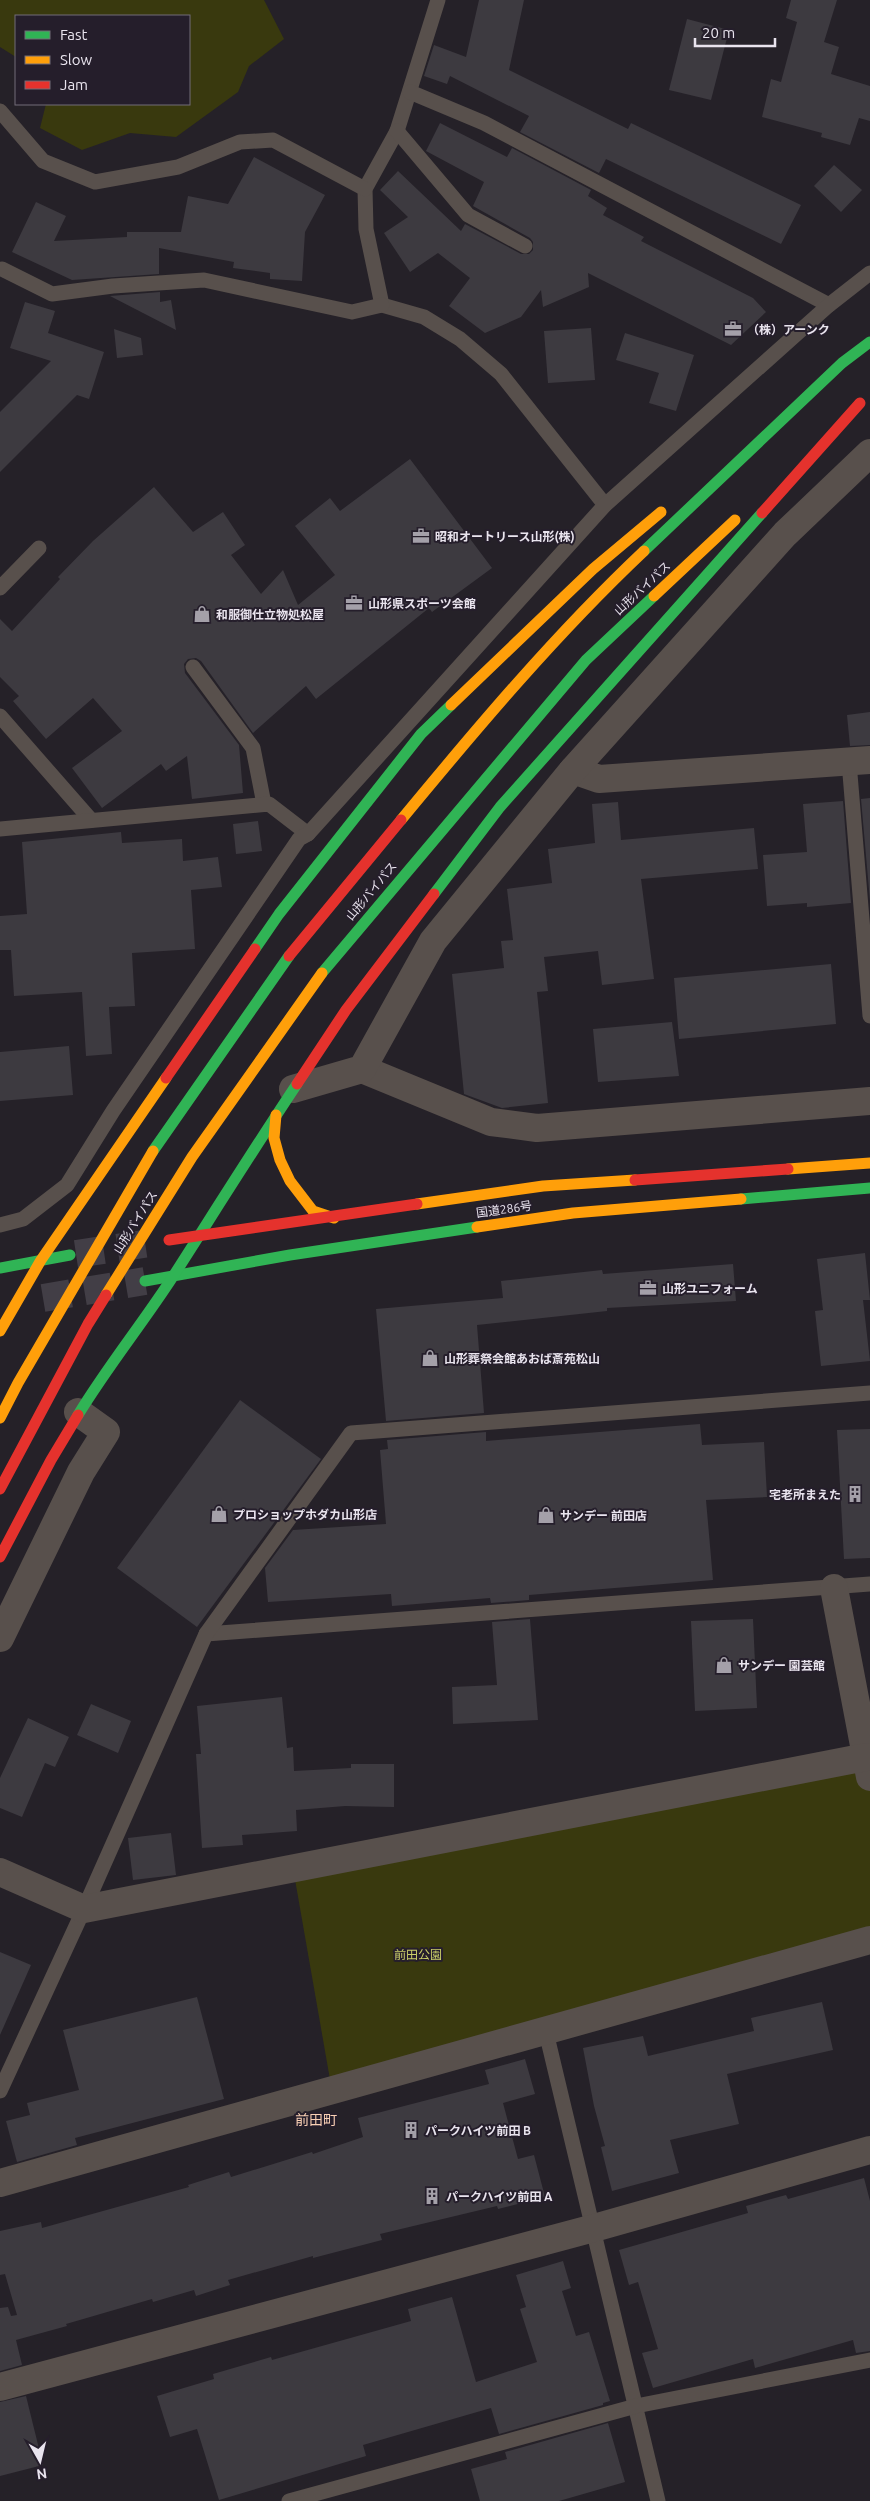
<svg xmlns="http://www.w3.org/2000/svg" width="870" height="2501" viewBox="0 0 870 2501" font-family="Ubuntu,'Noto Sans JP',sans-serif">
  <rect width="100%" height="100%" fill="#252128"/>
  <!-- green -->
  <g fill="#39390e">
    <polygon points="0,0 264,0 284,39 249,66 238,92 176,137 130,133 82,150 40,128 46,104 189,104 189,16 16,16 16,57 0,47"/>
    <polygon points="866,1757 870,1777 870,1940 332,2091 293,1868"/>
  </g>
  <!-- building -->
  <g fill="#3d3a40">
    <polygon points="479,0 524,0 509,70 628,129 631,123 801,205 781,244 606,159 599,173 520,132 529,116 450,76 447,84 424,76 434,45 466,57"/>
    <polygon points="791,0 837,0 824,42 839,47 831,74 870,86 870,121 859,118 850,145 821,137 822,133 762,117 771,79 781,82 797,22 786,18"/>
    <polygon points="687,19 729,30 711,100 669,90"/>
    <polygon points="440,123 507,157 512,148 591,190 588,196 607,208 603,215 644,237 641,241 753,298 766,312 731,345 588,273 589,287 543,307 541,290 521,317 485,333 449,306 470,278 438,253 410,272 384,233 408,217 380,190 398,171 461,231 465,224 521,254 529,254 533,250 533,242 530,238 473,206 484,182 426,151"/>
    <polygon points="254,157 325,195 305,232 302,281 270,279 270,273 233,268 234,262 159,248 159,274 72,280 12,252 36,202 66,216 54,241 127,237 127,232 181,232 188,196 228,204"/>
    <polygon points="834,165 862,190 841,212 814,186"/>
    <polygon points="160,292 160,302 171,300 176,330 110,296"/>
    <polygon points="25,302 55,311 48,333 104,352 89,399 77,395 0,472 0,412 51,361 10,348"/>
    <polygon points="591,328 595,380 548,383 544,331"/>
    <polygon points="114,329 141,338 143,355 117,358"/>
    <polygon points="625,333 694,355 676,411 649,403 659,373 616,360"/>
    <polygon points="410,459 492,568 432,612 429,608 316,699 306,686 253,733 201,661 196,658 188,659 184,664 185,673 239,745 243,793 192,799 187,756 166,771 161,764 102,808 72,768 122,731 93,698 46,739 13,701 19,696 0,677 0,619 12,631 60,579 58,577 93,541 154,487 193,532 223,512 245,545 231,555 261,594 283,570 298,605 335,575 295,526 330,498 340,511"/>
    <polygon points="870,712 870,745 850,746 847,715"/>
    <polygon points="870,798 870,901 861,799"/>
    <polygon points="843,801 851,903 807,907 807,903 767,906 763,855 807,852 803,804"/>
    <polygon points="618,802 621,840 754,828 758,869 641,879 654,979 602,985 598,951 544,957 548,991 537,992 548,1103 502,1108 464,1094 452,974 504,968 501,941 513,940 507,889 552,883 548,849 595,843 592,804"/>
    <polygon points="258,821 262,851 236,854 233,824"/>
    <polygon points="121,832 122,843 182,839 183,861 218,857 222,887 191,890 195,949 132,953 135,1006 109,1007 112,1054 86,1056 82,992 14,996 11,950 0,950 0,916 27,914 22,842"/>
    <polygon points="831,964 836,1024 679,1039 674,978"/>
    <polygon points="672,1022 679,1076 598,1082 593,1029"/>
    <polygon points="69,1046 73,1095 0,1101 0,1052"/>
    <polygon points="865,1253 870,1300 863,1300 870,1361 821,1366 815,1311 823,1310 817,1259"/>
    <polygon points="733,1264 736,1301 607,1308 607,1311 477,1325 484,1413 386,1421 376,1309 503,1298 501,1281 602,1270 603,1274"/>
    <polygon points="240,1400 321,1459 197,1627 117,1568"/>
    <polygon points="700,1424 702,1445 764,1442 767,1497 706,1500 713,1580 529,1595 529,1600 491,1603 490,1598 392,1606 391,1594 268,1602 265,1568 293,1530 386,1524 380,1450 388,1449 387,1440 486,1432 486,1441"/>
    <polygon points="870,1429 870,1558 844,1559 837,1430"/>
    <polygon points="530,1619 538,1720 453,1724 452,1687 497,1685 492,1622"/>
    <polygon points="753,1619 757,1708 695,1711 691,1621"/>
    <polygon points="282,1697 287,1748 293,1747 294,1771 351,1768 351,1764 394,1764 394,1807 345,1806 296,1810 297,1831 242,1835 243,1845 202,1848 196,1754 201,1754 197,1706"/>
    <polygon points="91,1704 131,1721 118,1753 77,1735"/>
    <polygon points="28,1718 69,1737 55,1767 45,1763 22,1817 0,1808 0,1778"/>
    <polygon points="171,1833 176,1875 133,1880 128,1838"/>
    <polygon points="0,1952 31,1965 0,2035"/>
    <polygon points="197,1997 224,2099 75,2138 77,2145 17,2162 6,2121 30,2115 27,2103 79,2090 63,2030"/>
    <polygon points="822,2002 833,2050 727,2074 739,2124 670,2140 679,2173 612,2191 601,2147 605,2146 594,2106 583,2048 643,2036 648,2056 754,2031 751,2018"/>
    <polygon points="525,2059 535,2094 503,2103 518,2159 534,2155 545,2197 498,2209 497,2206 380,2234 382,2240 313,2258 313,2256 228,2280 230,2285 196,2296 194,2290 153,2302 152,2299 66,2324 67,2326 16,2340 22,2365 0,2371 0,2308 8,2307 11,2316 17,2315 5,2274 0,2275 0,2231 41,2222 42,2228 189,2187 188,2185 229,2172 231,2177 312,2152 313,2154 363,2137 358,2118 489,2084 485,2070"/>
    <polygon points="864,2178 870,2201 870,2351 856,2353 853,2340 755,2368 753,2359 653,2388 642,2353 658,2349 638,2282 629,2285 619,2250 748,2213 746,2206 786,2195 788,2199"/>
    <polygon points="563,2261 571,2288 562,2291 576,2336 589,2332 610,2401 603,2403 603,2405 499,2434 491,2408 363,2445 366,2456 219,2500 197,2429 170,2437 157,2396 214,2379 213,2374 271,2357 272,2360 411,2321 408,2309 452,2297 476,2382 537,2362 520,2309 526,2307 516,2275"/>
    <polygon points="26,2396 43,2465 0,2476 0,2402"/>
    <polygon points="608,2423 625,2482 559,2501 480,2501 471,2469 507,2459 505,2452"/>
  </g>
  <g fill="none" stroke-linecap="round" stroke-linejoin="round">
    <!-- highway-tunnel -->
    <g stroke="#423e46" stroke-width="28" stroke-dasharray="28 14" stroke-linecap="butt">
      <polyline points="76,1254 157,1242"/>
      <polyline points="43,1298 145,1281"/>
    </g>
    <!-- lane -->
    <g stroke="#58504c" stroke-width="15">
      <polyline points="438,0 397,131 365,189 366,229 382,305 424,317 460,339 501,374 605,505"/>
      <polyline points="410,92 484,123 829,305"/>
      <polyline points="0,111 43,161 95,182 178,167 240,142 273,140 365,189"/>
      <polyline points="397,131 468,215 525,246"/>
      <polyline points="2,269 52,294 113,286 204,280 352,312 382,305"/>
      <polyline points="0,588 39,548"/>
      <polyline points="193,667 253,748 264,804"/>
      <polyline points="0,716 91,820"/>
      <polyline points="849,762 870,1016"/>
      <polyline points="0,829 269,804 308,834"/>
      <polyline points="0,1225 23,1219 67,1185 113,1111 299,839 308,834 605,505 829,305 870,273"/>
      <polyline points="206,1634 870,1584"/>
      <polyline points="546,2032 658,2501"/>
      <polyline points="0,2091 84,1909 206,1634 351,1433 870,1393"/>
      <polyline points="289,2501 636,2406 870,2360"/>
    </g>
    <!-- street -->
    <g stroke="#58504c" stroke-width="28">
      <polyline points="573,770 599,779 870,760"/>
      <polyline points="362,1069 491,1122 537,1128 870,1101"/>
      <polyline points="293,1089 362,1069 433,941 573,770 785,534 870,453"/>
      <polyline points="834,1588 870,1777"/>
      <polyline points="0,1638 81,1472 106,1432 78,1412"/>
      <polyline points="0,1872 84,1909 866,1757"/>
      <polyline points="0,2183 870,1940"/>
      <polyline points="0,2387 594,2228 870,2150"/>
    </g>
    <!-- fast -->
    <g stroke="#30b455" stroke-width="11">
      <polyline points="644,551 842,363 870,342"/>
      <polyline points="434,894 500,807 762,513"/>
      <polyline points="255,949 279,914 421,734 451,705"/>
      <polyline points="322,973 586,660 654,596"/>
      <polyline points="153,1151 289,956"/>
      <polyline points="741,1199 870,1188"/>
      <polyline points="0,1268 70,1255"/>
      <polyline points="145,1281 290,1255 477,1227"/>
      <path d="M78,1415C107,1367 143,1323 174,1275C215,1211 255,1147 297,1084"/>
    </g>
    <!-- slow -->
    <g stroke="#ff9f0a" stroke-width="11">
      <polyline points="654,596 735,520"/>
      <polyline points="451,705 593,569 661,512"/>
      <path d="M401,820C477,728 556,634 644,551"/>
      <polyline points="276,1115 274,1138 280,1160 290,1181 313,1211 334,1218"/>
      <polyline points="788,1169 870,1163"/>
      <polyline points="417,1204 543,1186 635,1180"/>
      <polyline points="477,1227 573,1213 741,1199"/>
      <polyline points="106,1295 192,1157 322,973"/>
      <polyline points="0,1331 41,1260 166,1078"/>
      <polyline points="0,1418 18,1383 153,1151"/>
    </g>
    <!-- jam -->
    <g stroke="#e5322d" stroke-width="11">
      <polyline points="762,513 860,403"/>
      <polyline points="289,956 401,820"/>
      <polyline points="166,1078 255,949"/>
      <polyline points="297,1084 346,1010 434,894"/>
      <polyline points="635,1180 788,1169"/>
      <polyline points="169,1240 417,1204"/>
      <polyline points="0,1489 88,1324 106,1295"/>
      <polyline points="0,1557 51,1460 78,1415"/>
    </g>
  </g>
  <!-- icons -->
  <defs>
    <g id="office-bare" transform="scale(1.35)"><path d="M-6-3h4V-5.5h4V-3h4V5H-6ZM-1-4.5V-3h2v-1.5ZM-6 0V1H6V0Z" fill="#a4a0a9" stroke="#251e2b" stroke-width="2.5" paint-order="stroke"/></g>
    <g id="shop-bare" transform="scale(1.35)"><path d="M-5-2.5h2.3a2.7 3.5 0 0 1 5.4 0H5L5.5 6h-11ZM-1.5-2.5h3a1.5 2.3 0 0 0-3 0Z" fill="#a4a0a9" stroke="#251e2b" stroke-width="2.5" paint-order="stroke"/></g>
    <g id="building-bare" transform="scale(1.35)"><path d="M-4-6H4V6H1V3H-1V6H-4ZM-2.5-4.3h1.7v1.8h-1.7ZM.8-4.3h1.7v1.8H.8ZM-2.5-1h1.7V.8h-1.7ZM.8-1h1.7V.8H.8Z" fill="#a4a0a9" stroke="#251e2b" stroke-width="2.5" paint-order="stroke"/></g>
  </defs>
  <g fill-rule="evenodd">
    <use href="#office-bare" x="733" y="329"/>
    <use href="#office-bare" x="421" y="536"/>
    <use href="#office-bare" x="354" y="603"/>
    <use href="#shop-bare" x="202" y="614"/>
    <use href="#office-bare" x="648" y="1288"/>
    <use href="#shop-bare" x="430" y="1358"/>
    <use href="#building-bare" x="855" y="1494"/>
    <use href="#shop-bare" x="219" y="1514"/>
    <use href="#shop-bare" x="546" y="1515"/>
    <use href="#shop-bare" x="724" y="1665"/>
    <use href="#building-bare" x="411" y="2130"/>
    <use href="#building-bare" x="432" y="2196"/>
  </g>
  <g text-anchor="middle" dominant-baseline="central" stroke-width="4" stroke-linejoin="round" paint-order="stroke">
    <!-- poi labels -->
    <g font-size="12" font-weight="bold" fill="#e9e4ee" stroke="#251e2b" text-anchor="start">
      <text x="747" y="329">（株）アーンク</text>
      <text x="435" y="536">昭和オートリース山形(株)</text>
      <text x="368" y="603">山形県スポーツ会館</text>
      <text x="216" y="614">和服御仕立物処松屋</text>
      <text x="662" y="1288">山形ユニフォーム</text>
      <text x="444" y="1358">山形葬祭会館あおば斎苑松山</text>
      <text x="841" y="1494" text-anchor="end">宅老所まえた</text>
      <text x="233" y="1514">プロショップホダカ山形店</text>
      <text x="560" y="1515">サンデー 前田店</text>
      <text x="738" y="1665">サンデー 園芸館</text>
      <text x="425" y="2130">パークハイツ前田 B</text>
      <text x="446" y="2196">パークハイツ前田 A</text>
    </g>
    <!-- street labels -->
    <g font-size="12" fill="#e9e4ee" stroke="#251e2b">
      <text transform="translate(642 588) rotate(-43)">山形バイパス</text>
      <text transform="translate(371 891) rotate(-50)">山形バイパス</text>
      <text transform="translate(504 1209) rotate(-8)">国道286号</text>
      <text transform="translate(135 1222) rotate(-58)">山形バイパス</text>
    </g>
    <!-- park labels -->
    <g font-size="12" fill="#cbcf69" stroke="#251e2b">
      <text x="418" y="1954">前田公園</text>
    </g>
    <!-- neighbourhood labels -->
    <g font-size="14" fill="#f9d0b4" stroke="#251e2b">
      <text x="316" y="2120">前田町</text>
    </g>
  </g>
  <!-- legend -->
  <rect x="15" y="15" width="175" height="90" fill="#251e2b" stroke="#736d79"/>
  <rect x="25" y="31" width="25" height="8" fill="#30b455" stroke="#736d79"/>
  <text x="60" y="40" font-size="15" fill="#e9e4ee">Fast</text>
  <rect x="25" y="56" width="25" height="8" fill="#ff9f0a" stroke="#736d79"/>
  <text x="60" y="65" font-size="15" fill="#e9e4ee">Slow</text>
  <rect x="25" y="81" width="25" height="8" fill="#e5322d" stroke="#736d79"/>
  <text x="60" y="90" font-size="15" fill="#e9e4ee">Jam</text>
  <!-- north arrow -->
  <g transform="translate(40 2461) rotate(172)" stroke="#251e2b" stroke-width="4" paint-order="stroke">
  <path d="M0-4L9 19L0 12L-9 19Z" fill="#e9e4ee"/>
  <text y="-8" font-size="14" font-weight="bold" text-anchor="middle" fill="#e9e4ee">N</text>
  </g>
  <!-- scale -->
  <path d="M695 38v8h80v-8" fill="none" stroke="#e9e4ee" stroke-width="2.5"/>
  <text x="702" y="38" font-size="15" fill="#e9e4ee" stroke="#251e2b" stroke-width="4" paint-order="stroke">20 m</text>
</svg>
